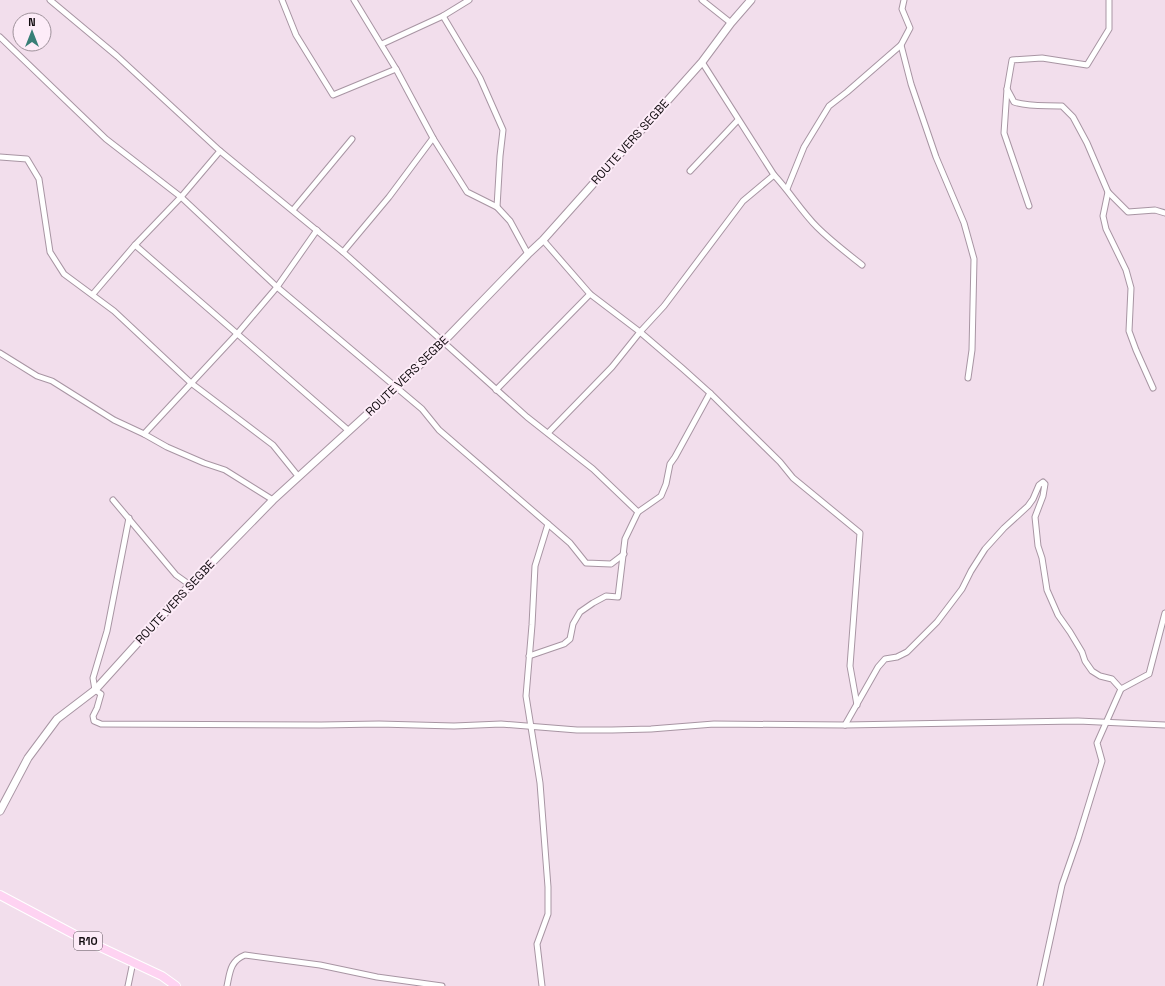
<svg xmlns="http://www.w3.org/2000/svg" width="1165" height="986" viewBox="0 0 1165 986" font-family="'Space Grotesk',sans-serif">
  <rect width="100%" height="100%" fill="#f2deec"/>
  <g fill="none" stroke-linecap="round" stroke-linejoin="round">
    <!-- minor casing -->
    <g stroke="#a895a3" stroke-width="7">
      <g id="minor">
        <polyline points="50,0 117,56 220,151 343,252 527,417 593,469 638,512"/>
        <polyline points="282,0 296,35 333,95 396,69"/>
        <polyline points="354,0 396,69 433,138 467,192 497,207 510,221 528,254"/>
        <polyline points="702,0 731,23"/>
        <polyline points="443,16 480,78 503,130 500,156 497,207"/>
        <polyline points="0,37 106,139 181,197 277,287 422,409 439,430 548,524 535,566 532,625 526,696 540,783 548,887 548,914 537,944 542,986"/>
        <polyline points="382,44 443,16 469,0"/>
        <polyline points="901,45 911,84 936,157 964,223 974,259 972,350 968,378"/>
        <path d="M702,62L774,175C790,192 801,211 817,227C831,241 847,253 862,265"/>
        <path d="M1007,89L1014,102C1030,107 1045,105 1062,106L1073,117L1087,143L1108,192L1128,212L1155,210L1165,213"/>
        <polyline points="0,157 27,159 39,179 50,252 64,274 114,311 191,383 273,445 298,476"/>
        <polyline points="690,171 738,120"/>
        <polyline points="787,189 804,147 829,106 847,92 901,45 910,28 902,9 904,0"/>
        <polyline points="1108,192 1103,216 1106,229 1126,270 1131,288 1129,331 1136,350 1153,388"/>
        <polyline points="1029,206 1004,133 1007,89 1012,60 1042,58 1087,65 1109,29 1109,0"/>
        <polyline points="293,210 352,139"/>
        <polyline points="543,240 590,294 640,332 682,368 710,393 780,462 793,478 860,533 850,666 857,705"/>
        <polyline points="135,245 349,431"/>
        <polyline points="343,252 389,197 433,138"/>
        <polyline points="93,294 135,245 181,197 220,151"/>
        <polyline points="0,353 37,376 52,381 114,420 144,434 167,447 204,463 225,470 273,500"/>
        <polyline points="496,390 590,294"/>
        <polyline points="548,433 612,367 640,332 664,306 743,201 774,175"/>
        <polyline points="144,434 237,334 277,287 317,230"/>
        <polyline points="113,500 176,575 190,585"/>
        <polyline points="129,518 107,631 93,678 95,690 101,694 97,708 93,716 94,721 101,724 321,725 379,724 454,726 501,724 577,730 612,730 651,729 714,724 845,725 1078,721 1165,725"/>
        <polyline points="548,524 570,543 586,563 611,564 624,554"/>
        <polyline points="529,656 564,644 570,639 573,624 580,612 593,603 606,596 618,597 625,539 638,512 661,496 666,484 670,464 675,457 710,393"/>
        <polyline points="845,725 878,667 885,659 897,657 907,652 937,622 962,589 971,571 985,549 1004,528 1028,506 1033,499 1039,485 1043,482 1045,484 1043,496 1035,517 1038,546 1042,558 1047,590 1058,615 1070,632 1082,652 1085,661 1092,671 1100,676 1112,679 1121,689 1149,674 1165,613"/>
        <polyline points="128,986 133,962"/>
        <path d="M227,986C230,972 230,961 245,955L320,965L377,977L442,986"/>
        <polyline points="1040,986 1062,885 1078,839 1102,761 1097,743 1121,689"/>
      </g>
    </g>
    <!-- secondary casing -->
    <g stroke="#a895a3" stroke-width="9">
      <polyline id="secondary" points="0,811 28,758 57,719 95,690 190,585 273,500 397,387 442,343 528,254 543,240 702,62 731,23 751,0"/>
    </g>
    <!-- primary casing -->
    <g stroke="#fff" stroke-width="10">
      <polyline id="primary" points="0,895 81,938 162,976 176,986"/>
    </g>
    <!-- minor -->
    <use href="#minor" stroke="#fff" stroke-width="5"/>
    <!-- secondary -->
    <use href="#secondary" stroke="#fff" stroke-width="7"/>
    <!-- primary -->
    <use href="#primary" stroke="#fed3f2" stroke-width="8"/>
  </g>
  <g text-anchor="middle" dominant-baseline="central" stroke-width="4" stroke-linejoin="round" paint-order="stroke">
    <!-- shield labels -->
    <rect fill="#fdecf8" stroke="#584f56" stroke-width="1" x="74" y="932" width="28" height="18" rx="3"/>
    <g font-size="11" font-weight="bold" fill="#120c10">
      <text x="88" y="941">R10</text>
    </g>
    <!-- street labels -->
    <g font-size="12" fill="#120c10" stroke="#fdecf8">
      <text transform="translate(630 142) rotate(-48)">ROUTE VERS SEGBE</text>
      <text transform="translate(407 376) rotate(-44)">ROUTE VERS SEGBE</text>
      <text transform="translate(175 602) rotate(-47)">ROUTE VERS SEGBE</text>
    </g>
  </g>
  <!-- north arrow -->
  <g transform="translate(32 32)"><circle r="19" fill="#fdecf8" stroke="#9f929b"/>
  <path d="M0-3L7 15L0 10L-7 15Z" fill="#387f77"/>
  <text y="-6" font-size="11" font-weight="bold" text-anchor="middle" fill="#120c10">N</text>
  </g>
</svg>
